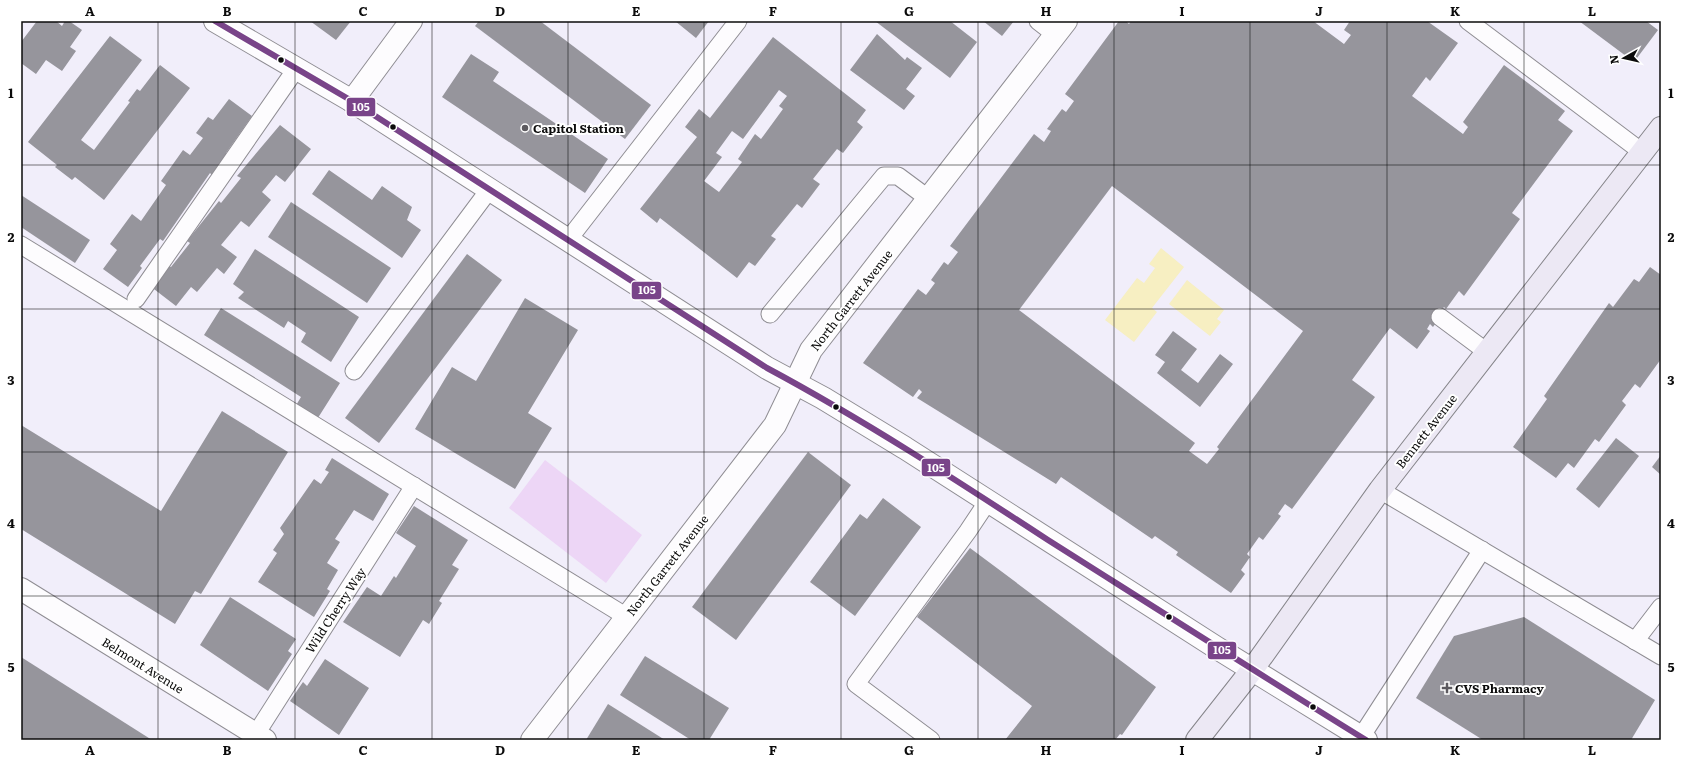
<svg xmlns="http://www.w3.org/2000/svg" width="1682" height="761" viewBox="0 0 1682 761" font-family="Literata,serif">
  <rect width="100%" height="100%" fill="#f1eefa"/>
  <!-- pitch -->
  <polygon fill="#edd6f6" points="545,460 642,535 606,583 509,508"/>
  <!-- water -->
  <g fill="#f7efc2">
    <polygon points="1161,248 1184,267 1152,308 1157,312 1134,342 1105,320 1137,278 1144,283 1155,268 1149,264"/>
    <polygon points="1187,280 1224,310 1217,319 1221,322 1210,336 1169,304"/>
  </g>
  <!-- building -->
  <g fill="#96959c" fill-rule="evenodd">
    <polygon points="37,21 56,21 62,26 65,21 69,21 82,30 70,47 76,51 62,71 46,60 36,74 21,63 21,42"/>
    <polygon points="310,21 351,21 336,40"/>
    <polygon points="479,21 540,21 651,105 625,139 475,26"/>
    <polygon points="675,21 709,21 696,38"/>
    <polygon points="875,21 950,21 977,42 950,78"/>
    <polygon points="983,21 1014,21 1002,36"/>
    <path d="M1119,21H1126L1129,24L1131,21H1313L1344,44L1351,35L1344,30L1350,21H1427L1458,43L1430,81L1426,77L1412,96L1463,134L1468,127L1463,122L1504,65L1565,111L1558,120L1573,131L1512,213L1520,219L1464,296L1459,291L1446,309L1444,307L1440,312L1443,313L1433,327L1430,324L1427,329L1430,331L1417,349L1390,328L1352,380L1375,397L1292,509L1285,504L1278,514L1281,516L1263,540L1259,537L1247,554L1250,557L1241,570L1245,574L1231,593L1176,555L1178,552L1155,536L1152,539L1061,477L1056,484L917,398L922,392L919,389L913,397L863,363L918,289L926,295L935,283L931,280L944,262L948,265L958,252L950,246L1034,134L1044,142L1051,131L1047,129L1062,109L1066,112L1074,101L1065,94ZM1112,186L1303,331L1217,447L1219,449L1207,464L1189,451L1195,443L1019,310Z"/>
    <polygon points="1579,21 1646,21 1658,30 1634,62"/>
    <polygon points="877,34 905,60 907,57 922,68 906,89 915,96 904,110 850,70"/>
    <polygon points="110,36 142,60 81,140 94,150 130,102 128,101 137,89 140,91 160,65 190,88 104,200 75,177 72,180 55,167 57,165 28,142"/>
    <path d="M773,37L866,110L857,122L863,127L843,153L837,149L813,179L820,184L802,208L797,204L771,236L776,239L755,266L749,262L737,278L660,218L657,223L640,209L697,137L685,127L699,109L710,118ZM779,90L787,96L779,106L783,109L761,139L755,134L738,159L742,162L719,192L704,181L722,157L716,153L732,131L743,139Z"/>
    <polygon points="471,54 499,72 493,81 608,159 585,193 442,97"/>
    <polygon points="229,99 252,116 226,153 228,155 213,176 210,173 163,241 160,239 140,266 142,268 128,287 103,269 117,250 110,244 132,214 141,221 166,185 161,181 183,150 190,155 203,138 196,133 208,117 213,120"/>
    <polygon points="280,125 311,149 285,182 276,175 262,192 271,200 249,227 241,221 221,245 237,257 224,274 217,268 197,292 191,287 176,306 150,286 167,265 171,267 190,243 187,241 219,201 221,203 241,178 237,176"/>
    <polygon points="329,170 372,200 382,186 412,207 407,220 421,230 402,258 312,194"/>
    <polygon points="21,195 90,240 75,263 21,227"/>
    <polygon points="291,202 391,268 367,303 268,237"/>
    <polygon points="255,249 359,317 331,362 301,342 306,333 288,321 284,328 238,298 244,292 233,284"/>
    <polygon points="467,254 502,280 379,443 345,418"/>
    <polygon points="1650,267 1661,275 1661,359 1640,388 1635,384 1622,401 1626,405 1599,442 1595,439 1574,468 1568,463 1556,478 1513,447 1547,399 1544,396 1609,303 1613,307 1634,279 1639,282"/>
    <polygon points="525,298 578,330 528,413 552,428 515,489 415,429 452,367 476,381"/>
    <polygon points="221,308 340,383 316,421 295,407 301,397 204,335"/>
    <polygon points="1173,331 1197,349 1181,370 1198,383 1220,354 1233,364 1200,407 1157,373 1165,362 1155,355"/>
    <polygon points="222,411 288,452 201,594 195,591 175,624 21,529 21,425 161,511"/>
    <polygon points="1616,438 1639,456 1599,508 1576,489"/>
    <polygon points="808,452 851,485 736,640 692,607"/>
    <polygon points="1661,455 1661,475 1652,467"/>
    <polygon points="332,458 389,494 373,521 354,510 335,539 340,542 327,563 338,570 327,589 330,591 314,617 258,582 277,553 273,550 284,534 280,528 314,479 321,484 329,472 325,470"/>
    <polygon points="883,498 921,527 855,616 810,582 860,514 867,519"/>
    <polygon points="414,506 468,540 452,565 459,569 439,601 442,603 429,624 423,620 400,657 343,622 367,587 381,596 394,576 396,578 416,546 396,533"/>
    <polygon points="970,548 1156,687 1122,735 1120,734 1115,740 1005,740 1032,706 917,617"/>
    <polygon points="230,597 296,639 288,651 292,654 268,691 200,645"/>
    <polygon points="1524,617 1655,700 1631,740 1483,740 1416,698 1454,636"/>
    <polygon points="645,656 729,708 709,740 691,740 620,695"/>
    <polygon points="21,657 152,740 21,740"/>
    <polygon points="325,659 369,688 339,735 290,701 303,682 307,686"/>
    <polygon points="608,704 665,740 586,740"/>
  </g>
  <g fill="none" stroke-linecap="round" stroke-linejoin="round">
    <!-- lane casing -->
    <g stroke="#8f8d93" stroke-width="19">
      <g id="lane">
        <polyline points="1038,21 1056,35"/>
        <polyline points="1468,21 1642,152"/>
        <polyline points="568,240 738,21"/>
        <polyline points="21,245 627,617"/>
        <polyline points="136,299 296,69"/>
        <polyline points="770,314 884,176 898,176 929,199"/>
        <polyline points="1440,317 1487,352"/>
        <polyline points="354,371 489,190"/>
        <polyline points="1380,490 1661,656"/>
        <polyline points="1635,641 1661,607"/>
        <polyline points="256,734 414,486"/>
        <polyline points="1361,737 1482,550"/>
        <polyline points="931,740 856,684 968,531 988,501"/>
      </g>
    </g>
    <!-- street casing -->
    <g stroke="#8f8d93" stroke-width="24">
      <g id="street">
        <polyline points="215,21 352,101 767,368 823,398 905,448 1217,648 1366,740"/>
        <polyline points="352,101 411,21"/>
        <polyline points="21,589 265,740"/>
        <polyline points="532,740 775,425 811,350 1066,21"/>
      </g>
    </g>
    <!-- secondary casing -->
    <g stroke="#858489" stroke-width="24">
      <polyline id="secondary" points="1197,740 1252,670 1380,490 1661,128"/>
    </g>
    <!-- lane -->
    <use href="#lane" stroke="#fdfcfe" stroke-width="17"/>
    <!-- street -->
    <use href="#street" stroke="#fdfcfe" stroke-width="22"/>
    <!-- secondary -->
    <use href="#secondary" stroke="#ece8f4" stroke-width="22"/>
    <!-- bus-1 casing -->
    <g stroke="#fff" stroke-width="9">
      <path id="bus-1" d="M215,21L352,101L767,368C864,420 956,480 1048,540C1154,607 1259,674 1366,740"/>
    </g>
    <!-- bus-1 -->
    <use href="#bus-1" stroke="#794489" stroke-width="6"/>
  </g>
  <!-- grid -->
  <path fill="none" stroke="#0b0b0b" stroke-width="1" stroke-opacity="0.55" d="M158,21V740M295,21V740M432,21V740M568,21V740M704,21V740M841,21V740M978,21V740M1114,21V740M1250,21V740M1387,21V740M1524,21V740M21,165H1661M21,309H1661M21,452H1661M21,596H1661"/>
  <!-- markers -->
  <g fill="#0b0b0b" stroke="#fff" stroke-width="1.5">
    <circle cx="281" cy="60" r="3.5"/>
    <circle cx="393" cy="127" r="3.5"/>
    <circle cx="836" cy="407" r="3.5"/>
    <circle cx="1169" cy="617" r="3.5"/>
    <circle cx="1313" cy="707" r="3.5"/>
  </g>
  <g fill="#5c5a5f" stroke="#fff" stroke-width="1.5">
    <circle cx="525" cy="128" r="4"/>
    <path d="M1445 682h4v4h4v4h-4v4h-4v-4h-4v-4h4z"/>
  </g>
  <g text-anchor="middle" dominant-baseline="central" stroke-width="4" stroke-linejoin="round" paint-order="stroke">
    <!-- poi labels -->
    <g font-size="12" font-weight="bold" fill="#0b0b0b" stroke="#fff" text-anchor="start">
      <text x="533" y="128">Capitol Station</text>
      <text x="1455" y="688">CVS Pharmacy</text>
    </g>
    <!-- street labels -->
    <g font-size="12" fill="#0b0b0b" stroke="#fff">
      <text transform="translate(851 300) rotate(-52)">North Garrett Avenue</text>
      <text transform="translate(1426 431) rotate(-52)">Bennett Avenue</text>
      <text transform="translate(667 565) rotate(-52)">North Garrett Avenue</text>
      <text transform="translate(335 610) rotate(-57)">Wild Cherry Way</text>
      <text transform="translate(143 665) rotate(32)">Belmont Avenue</text>
    </g>
  </g>
  <g stroke="#fff" stroke-width="1.5">
    <rect x="346" y="97" width="30" height="20" rx="4" fill="#794489"/>
    <rect x="631" y="281" width="31" height="19" rx="4" fill="#794489"/>
    <rect x="921" y="458" width="30" height="19" rx="4" fill="#794489"/>
    <rect x="1207" y="641" width="30" height="19" rx="4" fill="#794489"/>
  </g>
  <g font-size="11" text-anchor="middle" font-weight="bold" fill="#fff">
    <text x="361" y="111">105</text>
    <text x="647" y="294">105</text>
    <text x="936" y="472">105</text>
    <text x="1222" y="654">105</text>
  </g>
  <!-- border -->
  <rect width="1682" height="761" fill="none" stroke="#ffffff" stroke-width="44"/>
  <!-- north arrow -->
  <g transform="translate(1624 58) rotate(262)" stroke="#ffffff" stroke-width="3" paint-order="stroke">
  <path d="M0-3L7 15L0 10L-7 15Z" fill="#0b0b0b"/>
  <text y="-6" font-size="11" font-weight="bold" text-anchor="middle" fill="#0b0b0b">N</text>
  </g>
  <rect x="22" y="22" width="1638" height="717" fill="none" stroke="#0b0b0b" stroke-width="1.5"/>
  <g font-size="13" text-anchor="middle" font-weight="bold" fill="#0b0b0b">
    <text x="90" y="16">A</text>
    <text x="227" y="16">B</text>
    <text x="363" y="16">C</text>
    <text x="500" y="16">D</text>
    <text x="636" y="16">E</text>
    <text x="773" y="16">F</text>
    <text x="909" y="16">G</text>
    <text x="1046" y="16">H</text>
    <text x="1182" y="16">I</text>
    <text x="1319" y="16">J</text>
    <text x="1455" y="16">K</text>
    <text x="1592" y="16">L</text>
    <text x="11" y="98">1</text>
    <text x="1671" y="98">1</text>
    <text x="11" y="242">2</text>
    <text x="1671" y="242">2</text>
    <text x="11" y="385">3</text>
    <text x="1671" y="385">3</text>
    <text x="11" y="528">4</text>
    <text x="1671" y="528">4</text>
    <text x="11" y="672">5</text>
    <text x="1671" y="672">5</text>
    <text x="90" y="755">A</text>
    <text x="227" y="755">B</text>
    <text x="363" y="755">C</text>
    <text x="500" y="755">D</text>
    <text x="636" y="755">E</text>
    <text x="773" y="755">F</text>
    <text x="909" y="755">G</text>
    <text x="1046" y="755">H</text>
    <text x="1182" y="755">I</text>
    <text x="1319" y="755">J</text>
    <text x="1455" y="755">K</text>
    <text x="1592" y="755">L</text>
  </g>
</svg>
